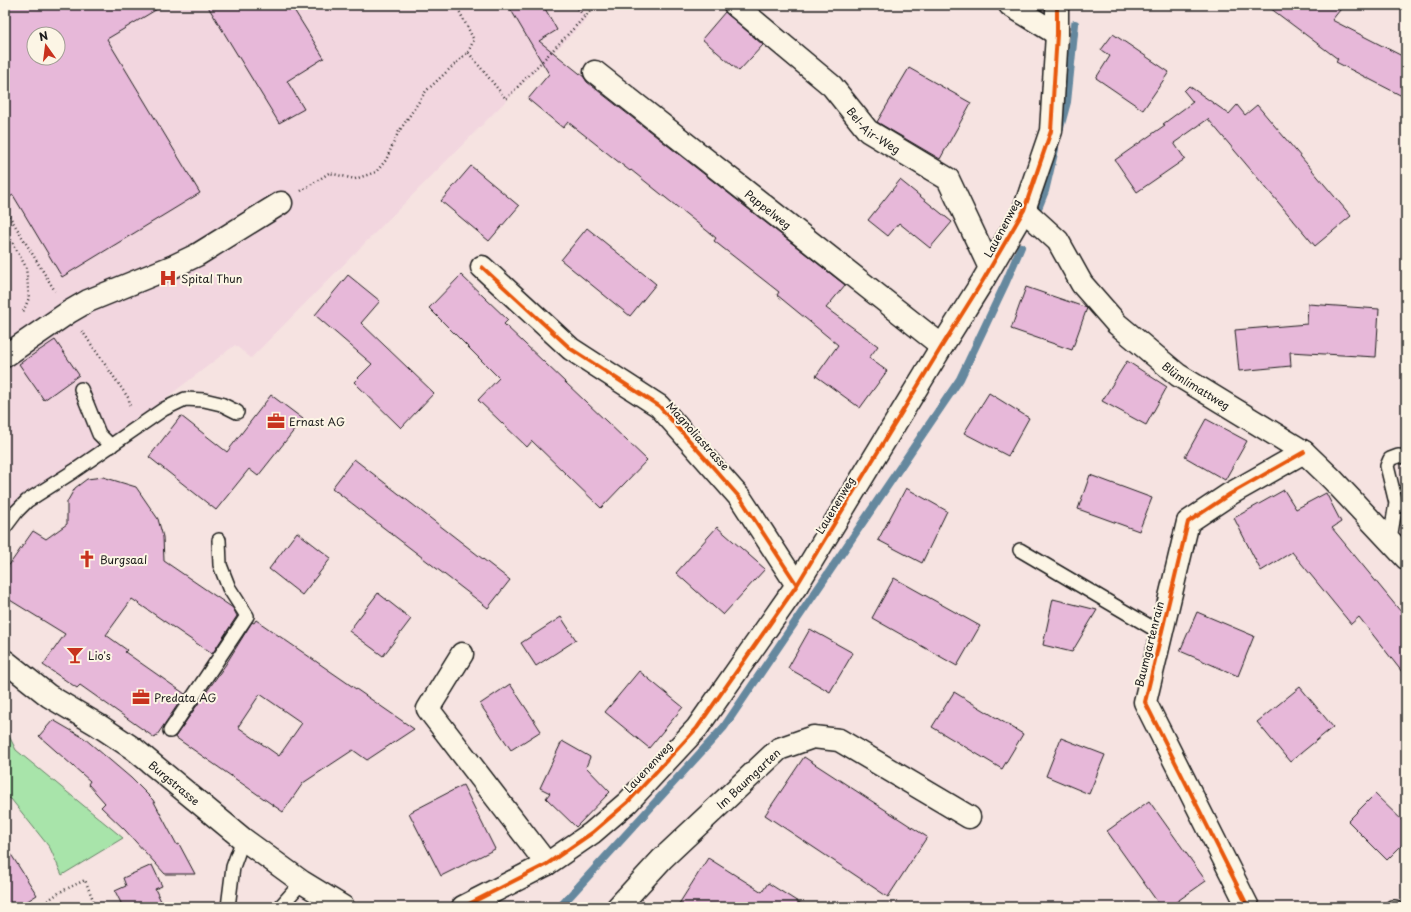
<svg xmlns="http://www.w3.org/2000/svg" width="1411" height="912" viewBox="0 0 1411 912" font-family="'Playpen Sans',sans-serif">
  <rect width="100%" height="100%" fill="#f6e3e1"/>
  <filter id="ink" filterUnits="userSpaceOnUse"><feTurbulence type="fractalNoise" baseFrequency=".025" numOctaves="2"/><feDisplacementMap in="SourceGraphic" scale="8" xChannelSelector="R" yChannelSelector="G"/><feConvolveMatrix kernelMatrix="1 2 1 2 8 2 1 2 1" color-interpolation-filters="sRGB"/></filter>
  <g filter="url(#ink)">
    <!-- built -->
    <path fill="#f2d6df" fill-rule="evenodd" d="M5,5H580L588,18L251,358L235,345L136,421L37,487L5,527ZM34,34H58V58H34Z"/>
    <!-- green -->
    <polygon fill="#a8e4aa" stroke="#628063" points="5,728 16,750 123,838 62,875 50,848 11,799 5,797"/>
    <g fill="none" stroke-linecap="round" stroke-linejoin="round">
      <!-- stream -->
      <g stroke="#65889e" stroke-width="8">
        <polyline points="1060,128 1067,102 1075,24"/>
        <polyline points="1039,206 1045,191 1055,149"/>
        <polyline points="560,907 724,727 960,379 1006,282 1021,247"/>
      </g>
    </g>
    <!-- building -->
    <g fill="#e7b8d9" stroke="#1c1c1c" fill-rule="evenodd">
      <path d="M5,5H164L107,39L200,193L62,277L13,195L5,200ZM34,34H58V58H34Z"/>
      <polygon points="207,5 291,5 324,58 287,81 304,109 279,123"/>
      <polygon points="508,5 543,5 557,30 539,41 584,77 587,82 845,285 826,308 878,346 869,358 887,371 860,408 816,376 838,345 777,295 779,292 714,241 716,238 631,170 630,171 568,122 563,128 528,99 549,74"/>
      <polygon points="1266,5 1344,5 1332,20 1406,58 1406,98 1336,62 1338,59"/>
      <polygon points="725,12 763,45 739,71 702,39"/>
      <polygon points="1113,34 1169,72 1143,110 1096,78 1110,56 1101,50"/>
      <polygon points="909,68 971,103 940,159 877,122"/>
      <polygon points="1189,86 1229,114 1237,105 1245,115 1257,105 1351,216 1315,246 1208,119 1174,143 1185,159 1137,192 1115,160 1165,125 1163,124 1193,102 1184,91"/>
      <polygon points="471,166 519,206 489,241 441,201"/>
      <polygon points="900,180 952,222 930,248 899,223 888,236 868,220"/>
      <polygon points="587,228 656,284 630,316 561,260"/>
      <polygon points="348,275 380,301 361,323 434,393 401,428 354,382 372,364 315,315"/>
      <polygon points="461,275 508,320 504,324 647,460 601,508 532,441 527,447 478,400 499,378 429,308"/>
      <polygon points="1026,287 1087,308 1072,350 1011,329"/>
      <polygon points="1308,304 1379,309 1376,357 1290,352 1291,366 1239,371 1235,330 1307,324"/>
      <polygon points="55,340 79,375 44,400 19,364"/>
      <polygon points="1127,361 1167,387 1146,425 1102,401"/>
      <polygon points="989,393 1029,418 1008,456 964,433"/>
      <polygon points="271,395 303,419 258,476 249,469 216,510 149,457 181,416 227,452"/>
      <polygon points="1206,419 1247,441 1225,480 1185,457"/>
      <polygon points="354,459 510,580 488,608 332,488"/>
      <polygon points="1090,475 1152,498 1139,531 1078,509"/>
      <polygon points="103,477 136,487 158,519 163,537 164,561 233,608 237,616 212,654 132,599 106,635 127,650 125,652 185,694 155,738 80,685 77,688 43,665 65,634 5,597 5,571 33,531 46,539 67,524 67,502 75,488 87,479"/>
      <polygon points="906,488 947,511 922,563 878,540"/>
      <polygon points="1284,490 1296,509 1326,493 1341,522 1332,528 1406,618 1406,677 1359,617 1351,624 1292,552 1261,571 1234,518"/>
      <polygon points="717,527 765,569 723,615 676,573"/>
      <polygon points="297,532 331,558 302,595 269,569"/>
      <polygon points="894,578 980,626 957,666 872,618"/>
      <polygon points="378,593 411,619 383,656 349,631"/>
      <polygon points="1053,599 1097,610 1072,652 1043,645"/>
      <polygon points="1197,612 1254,636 1238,676 1180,651"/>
      <polygon points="561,617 576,640 536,666 521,643"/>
      <path d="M256,620L414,729L367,760L353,750L303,783L283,812L175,737L226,664L252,622L254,623ZM260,694L302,723L279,756L238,727Z"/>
      <polygon points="810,629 853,653 830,692 788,668"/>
      <polygon points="639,671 683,707 649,748 605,712"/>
      <polygon points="510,684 541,731 511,750 480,704"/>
      <polygon points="1300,687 1333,727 1290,762 1257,722"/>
      <polygon points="954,692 1023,734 1002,769 932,727"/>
      <polygon points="53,720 84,738 131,778 153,800 177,845 179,844 195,874 165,874 125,830 101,807 105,803 88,784 90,781 39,736"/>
      <polygon points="1061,738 1105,755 1089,794 1046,776"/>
      <polygon points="562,741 590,757 586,767 610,792 576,827 546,798 550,793 540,788"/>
      <polygon points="804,757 927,837 888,897 765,815"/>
      <polygon points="463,785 495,849 441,876 409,813"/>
      <polygon points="1375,794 1406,824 1406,841 1387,860 1348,821"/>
      <polygon points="1149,801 1206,881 1169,907 1161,907 1107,831"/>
      <polygon points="5,845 37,895 18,907 5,907"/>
      <polygon points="708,858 762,892 768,883 806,907 677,907"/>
      <polygon points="152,865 162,886 155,889 164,907 123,907 115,891 126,886 123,878"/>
    </g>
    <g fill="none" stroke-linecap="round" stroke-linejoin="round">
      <!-- service casing -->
      <g stroke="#1c1c1c" stroke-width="16">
        <g id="service">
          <polyline points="81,389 99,434 111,446"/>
          <polyline points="5,527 17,511 27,501 74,471 164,409 185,399 204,400 221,404 237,412"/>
          <polyline points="1390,539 1396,503 1387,466 1390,459 1398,456 1406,457"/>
          <polyline points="1020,550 1161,633"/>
          <polyline points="170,731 247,616 229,588 220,565 219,540"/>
          <polyline points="228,907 233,867 243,839"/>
          <polyline points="280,907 302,882"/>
          <polyline points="1392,907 1395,907"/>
        </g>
      </g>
      <!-- minor casing -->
      <g stroke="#1c1c1c" stroke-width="25">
        <g id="minor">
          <path id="s1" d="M735,5L832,86L868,131L948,179L990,268"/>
          <polyline points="1010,5 1057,34"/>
          <path id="s2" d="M595,72L942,346"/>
          <path id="s3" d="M1024,210L1058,241L1082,284L1117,324L1178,375L1304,452L1332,479L1406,558"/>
          <polyline points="482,267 571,349 659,406 741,499 797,585"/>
          <polyline points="5,356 69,312 88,301 174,266 197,255 281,203"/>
          <polyline points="462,654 428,709 547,864"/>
          <polyline points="463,907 547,864 592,833 628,802 697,728 797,585 942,346 982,282 1024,210 1051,131 1057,34 1057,5"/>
          <path id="s4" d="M618,907L662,859L779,749L813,737L839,740L969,817"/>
          <polyline points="1248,907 1145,702 1188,522 1230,494 1304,452"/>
        </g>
      </g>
      <!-- secondary casing -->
      <g stroke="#1c1c1c" stroke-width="25">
        <g id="secondary">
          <path id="s5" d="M5,661L49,696L98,725L134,749L243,839L302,882L343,907"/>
        </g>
      </g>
      <!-- path -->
      <g stroke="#1c1c1c" stroke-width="2.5" stroke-dasharray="1 3" stroke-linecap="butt">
        <polyline points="456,5 474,40 468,52"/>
        <polyline points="576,5 584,17"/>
        <polyline points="301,191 329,173 355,179 376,172 386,160 398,133 426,91 468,52 506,99 596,5"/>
        <polyline points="5,209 55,291"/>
        <polyline points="5,229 26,267 29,298 23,312"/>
        <polyline points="82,331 129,399 130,408"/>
        <polyline points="38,907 60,892 85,880 96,907"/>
      </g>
      <!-- service -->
      <use href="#service" stroke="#fcf5e5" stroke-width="13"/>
      <!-- minor -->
      <use href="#minor" stroke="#fcf5e5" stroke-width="22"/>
      <!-- secondary -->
      <use href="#secondary" stroke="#fcf5e5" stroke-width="22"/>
      <!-- cycleway casing -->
      <g stroke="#fcf5e5" stroke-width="6">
        <g id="cycleway">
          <polyline points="482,267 571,349 659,406 741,499 797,585"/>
          <polyline points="463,907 547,864 592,833 628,802 697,728 797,585 942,346 982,282 1024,210 1051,131 1057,34 1057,5"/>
          <polyline points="1248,907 1145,702 1188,522 1230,494 1304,452"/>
        </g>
      </g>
      <!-- cycleway -->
      <use href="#cycleway" stroke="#e8590c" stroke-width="4"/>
    </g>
  </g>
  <!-- icons -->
  <defs>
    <g id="hospital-bare" transform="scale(1.38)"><path d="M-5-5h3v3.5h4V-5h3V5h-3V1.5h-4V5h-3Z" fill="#c8321e" stroke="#fcf5e5" stroke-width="2.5" paint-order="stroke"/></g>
    <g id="office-bare" transform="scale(1.38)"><path d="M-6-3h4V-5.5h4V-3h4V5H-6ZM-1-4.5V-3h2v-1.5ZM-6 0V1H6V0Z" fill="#c8321e" stroke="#fcf5e5" stroke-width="2.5" paint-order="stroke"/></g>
    <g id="church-bare" transform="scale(1.38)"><path d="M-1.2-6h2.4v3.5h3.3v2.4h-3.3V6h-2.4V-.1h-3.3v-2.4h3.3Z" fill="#c8321e" stroke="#fcf5e5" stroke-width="2.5" paint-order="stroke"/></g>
    <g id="bar-bare" transform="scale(1.38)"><path d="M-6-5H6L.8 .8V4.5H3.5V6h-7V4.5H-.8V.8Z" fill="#c8321e" stroke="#fcf5e5" stroke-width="2.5" paint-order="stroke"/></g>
  </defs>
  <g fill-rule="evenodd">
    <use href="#hospital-bare" x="168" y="278"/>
    <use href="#office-bare" x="276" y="421"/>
    <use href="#church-bare" x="87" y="559"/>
    <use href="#bar-bare" x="75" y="655"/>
    <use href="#office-bare" x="141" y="697"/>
  </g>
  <g text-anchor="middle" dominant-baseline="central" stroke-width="4" stroke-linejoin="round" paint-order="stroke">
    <!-- street labels -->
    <g font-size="11" fill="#1c1c1c" stroke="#fcf5e5">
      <text stroke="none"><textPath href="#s1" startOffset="188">Bel-Air-Weg</textPath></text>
      <text stroke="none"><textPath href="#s2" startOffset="221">Pappelweg</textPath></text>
      <text transform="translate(1002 228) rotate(-62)">Lauenenweg</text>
      <text stroke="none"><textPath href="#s3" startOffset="249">Blümlimattweg</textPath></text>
      <text transform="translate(698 436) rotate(48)">Magnoliastrasse</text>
      <text transform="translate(835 505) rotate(-59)">Lauenenweg</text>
      <text transform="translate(1149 644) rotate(-76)">Baumgartenrain</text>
      <text transform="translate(648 767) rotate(-47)">Lauenenweg</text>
      <text stroke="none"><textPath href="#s4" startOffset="183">Im Baumgarten</textPath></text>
      <text stroke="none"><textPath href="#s5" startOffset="209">Burgstrasse</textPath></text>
    </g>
    <!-- poi labels -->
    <g font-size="11" fill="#1c1c1c" stroke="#fcf5e5" text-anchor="start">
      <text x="181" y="278">Spital Thun</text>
      <text x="289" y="421">Ernast AG</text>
      <text x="100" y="559">Burgsaal</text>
      <text x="88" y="655">Lio's</text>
      <text x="154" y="697">Predata AG</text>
    </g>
  </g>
  <!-- margin -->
  <rect width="1411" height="912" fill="none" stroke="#fcf5e5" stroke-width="20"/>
  <rect x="10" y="10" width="1391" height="892" fill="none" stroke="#1c1c1c" stroke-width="1.5" filter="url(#ink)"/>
  <!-- north arrow -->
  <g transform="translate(46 46) rotate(346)"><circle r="19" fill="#fcf5e5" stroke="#a29e95"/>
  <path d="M0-3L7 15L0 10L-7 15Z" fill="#c8321e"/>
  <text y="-6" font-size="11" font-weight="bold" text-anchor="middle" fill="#1c1c1c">N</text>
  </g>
</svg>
